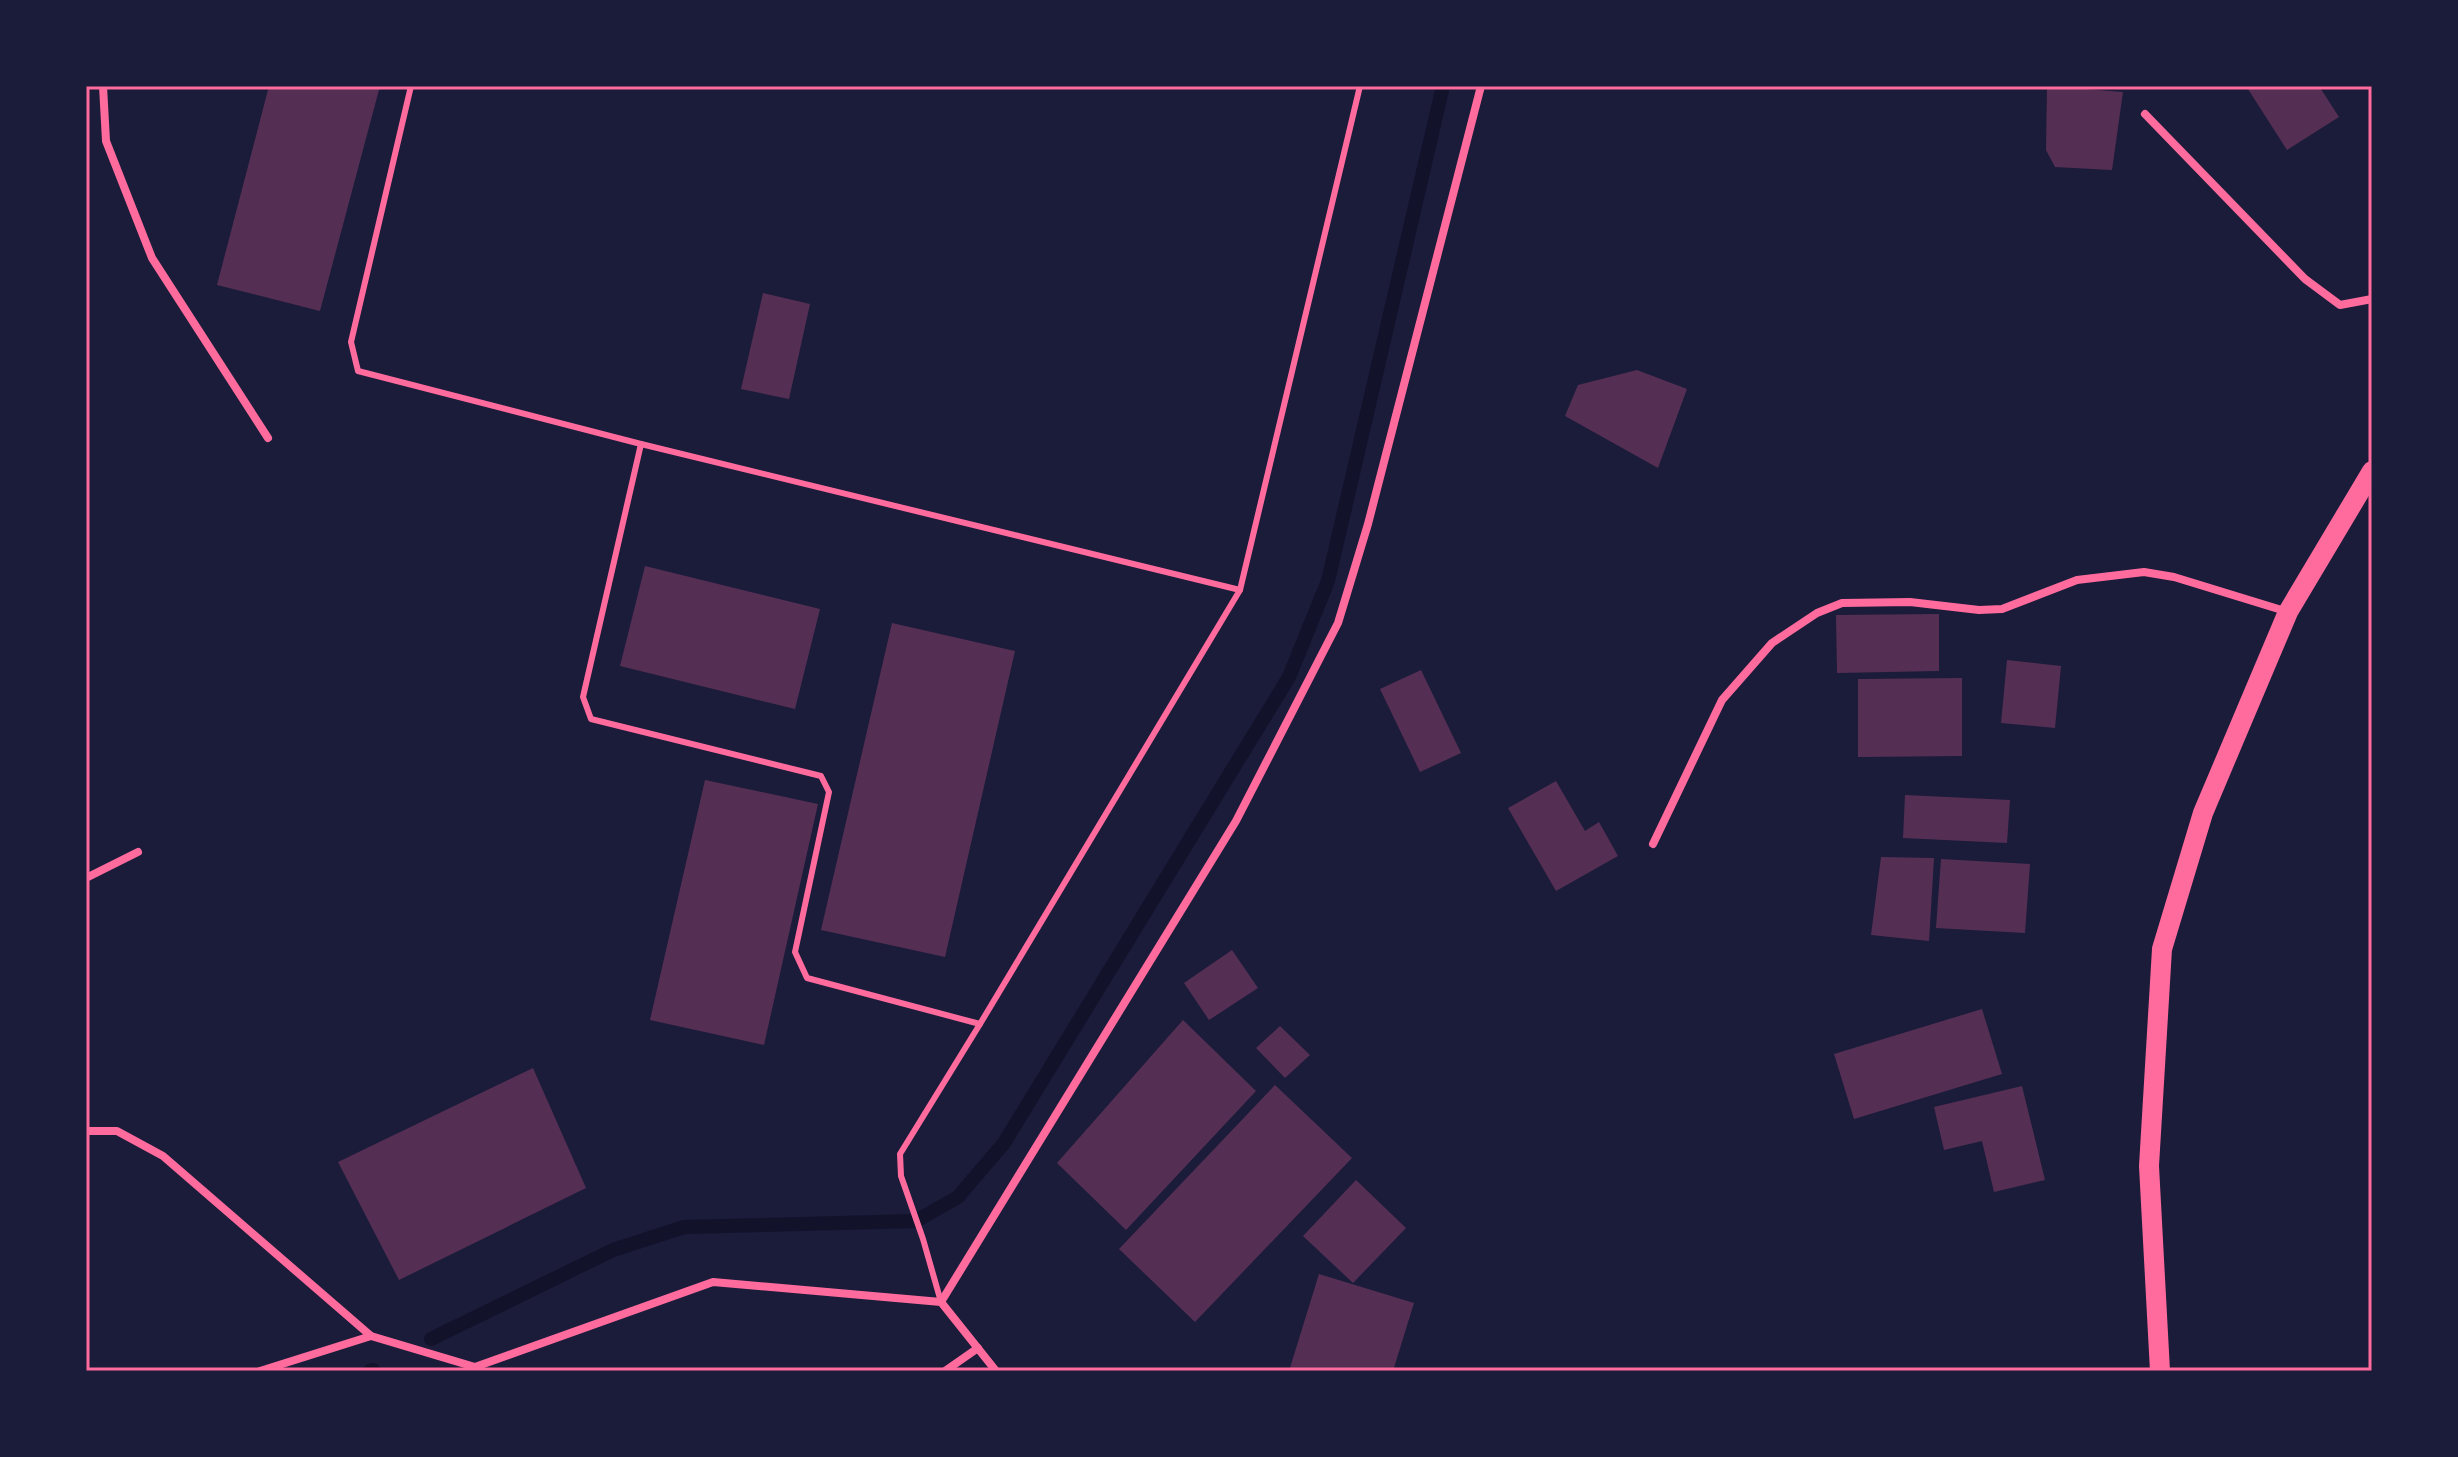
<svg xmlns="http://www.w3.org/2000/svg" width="2458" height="1457" viewBox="0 0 2458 1457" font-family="Karla,sans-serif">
  <rect width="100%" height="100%" fill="#1b1b3a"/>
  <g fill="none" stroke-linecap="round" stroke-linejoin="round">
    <!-- stream -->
    <g stroke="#12122b" stroke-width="14">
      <polyline points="431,1339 613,1250 684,1227 916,1221 958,1197 1004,1143 1289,677 1328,581 1443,86"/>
      <polyline points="370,1371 373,1370"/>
    </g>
  </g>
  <!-- building -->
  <g fill="#542f53">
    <polygon points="269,86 380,86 320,311 217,285"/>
    <polygon points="2047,86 2123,92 2112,170 2055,167 2046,150"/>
    <polygon points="2246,86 2319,86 2339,117 2287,150"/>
    <polygon points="763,293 810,304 789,399 741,389"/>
    <polygon points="1637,370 1687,389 1658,468 1565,416 1578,385"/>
    <polygon points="645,566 820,609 795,709 620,666"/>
    <polygon points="1939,614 1939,671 1837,673 1836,615"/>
    <polygon points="892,623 1015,651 945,957 821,930"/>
    <polygon points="2007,660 2061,666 2055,728 2001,723"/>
    <polygon points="1421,670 1461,753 1420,772 1380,689"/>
    <polygon points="1962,678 1962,756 1858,757 1858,679"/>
    <polygon points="705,780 818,804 764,1045 650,1020"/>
    <polygon points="1556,781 1585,831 1599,822 1618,856 1556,891 1508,808"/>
    <polygon points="1905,795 2010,800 2007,843 1903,838"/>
    <polygon points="1881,857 1934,858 1929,941 1871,935"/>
    <polygon points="1941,859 2030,864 2025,933 1936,928"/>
    <polygon points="1232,950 1258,988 1209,1020 1184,983"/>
    <polygon points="1982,1009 2002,1074 1854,1119 1834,1054"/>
    <polygon points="1183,1020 1256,1091 1126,1230 1057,1163"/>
    <polygon points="1280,1026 1310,1055 1285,1078 1256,1048"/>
    <polygon points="533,1068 586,1188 399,1280 338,1162"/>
    <polygon points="1275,1085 1352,1158 1195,1322 1119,1249"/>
    <polygon points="2022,1086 2045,1180 1994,1192 1982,1141 1944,1150 1934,1107"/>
    <polygon points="1356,1180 1406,1228 1353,1283 1303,1236"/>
    <polygon points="1319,1274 1414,1303 1393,1371 1289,1371"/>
  </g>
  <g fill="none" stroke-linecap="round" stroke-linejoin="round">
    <!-- service -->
    <g stroke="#ff6b9d" stroke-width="6">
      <polyline points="411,86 351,342 358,371 641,444 1240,590"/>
      <polyline points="641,444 583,697 591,719 821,776 829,792 795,952 807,978 980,1024"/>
      <polyline points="941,1302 923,1239 901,1176 900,1154 980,1024 1240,590 1360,86"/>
    </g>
    <!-- minor -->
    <g stroke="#ff6b9d" stroke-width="8">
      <polyline points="103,86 106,141 152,258 268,438"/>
      <polyline points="2145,114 2305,279 2340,305 2372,299"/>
      <polyline points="1653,844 1722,700 1772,643 1817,613 1842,603 1910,602 1979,610 2002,609 2077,580 2144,572 2174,577 2285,611"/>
      <polyline points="86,878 138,852"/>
      <polyline points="86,1131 117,1131 163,1156 371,1336 475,1367 713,1282 941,1302 996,1371"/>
      <polyline points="941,1302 1236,821 1338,623 1368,524 1481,86"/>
      <polyline points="260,1371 371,1336"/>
      <polyline points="945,1371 978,1348"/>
    </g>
    <!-- primary -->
    <polyline stroke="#ff6b9d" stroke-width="20" points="2160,1371 2149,1166 2162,949 2203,813 2288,612 2372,471"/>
  </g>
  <!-- border -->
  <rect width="2458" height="1457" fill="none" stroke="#1b1b3a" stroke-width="176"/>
  <rect x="88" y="88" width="2282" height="1281" fill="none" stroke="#ff6b9d" stroke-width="3"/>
</svg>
